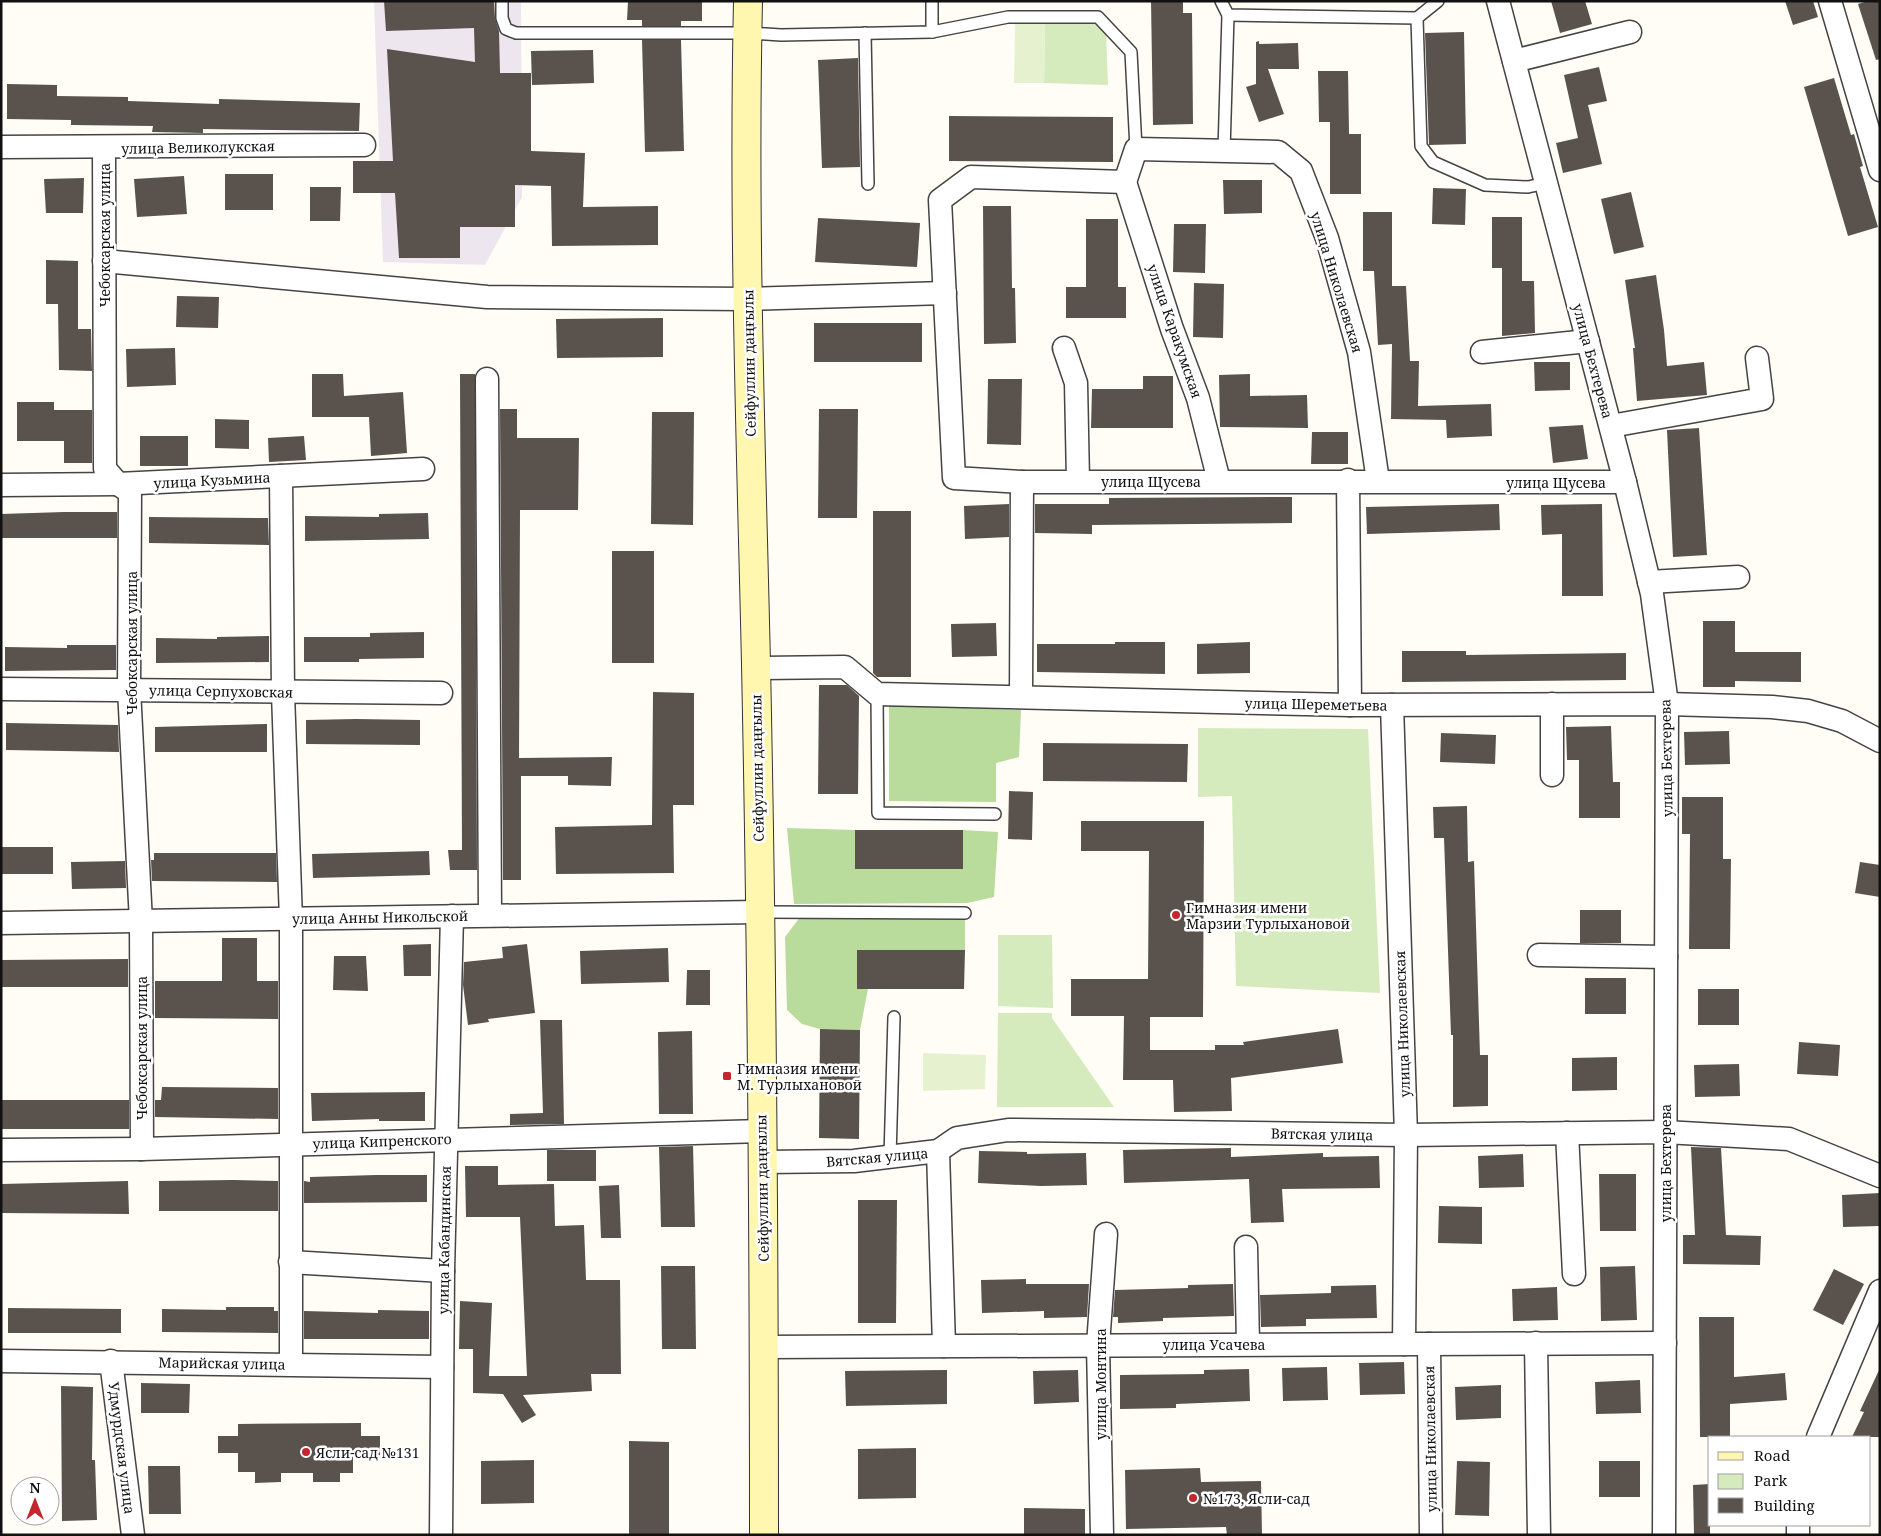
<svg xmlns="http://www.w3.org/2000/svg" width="1881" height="1536" viewBox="0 0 1881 1536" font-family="'Noto Serif',serif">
  <rect width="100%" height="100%" fill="#fffdf5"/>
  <!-- industrial -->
  <polygon fill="#eee6ef" points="374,1 521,1 522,197 485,265 383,262"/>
  <!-- green -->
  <g fill="#d5ebbd">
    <polygon points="1045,22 1096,22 1106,31 1108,85 1044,83"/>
    <polygon points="1198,728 1368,729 1380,993 1236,986 1232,796 1198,797"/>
    <polygon points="998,935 1052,935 1053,1008 998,1006"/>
    <polygon points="998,1013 1052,1013 1052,1018 1114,1107 997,1107"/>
  </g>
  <!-- forest -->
  <g fill="#b9dc9c">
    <polygon points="889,705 1021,710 1019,757 996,763 996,802 889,801"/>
    <polygon points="787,828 855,830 855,869 962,869 963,830 998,832 994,897 967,903 794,904"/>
    <polygon points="804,912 965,913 965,950 857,950 857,989 868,989 860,1030 820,1029 802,1024 787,1010 785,937"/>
  </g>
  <!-- pitch -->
  <g fill="#e6f2cf">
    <polygon points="1015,22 1045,22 1044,83 1014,83"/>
    <polygon points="923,1053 986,1055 985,1089 923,1091"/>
  </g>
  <!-- building -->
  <g fill="#5a524d">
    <polygon points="384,1 494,1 495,18 499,31 500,73 531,73 531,151 585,153 583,207 658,206 658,245 552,246 551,186 515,185 515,227 460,227 460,258 399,258 395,193 353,193 353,161 393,161 387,49 475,62 474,28 386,31"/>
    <polygon points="628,1 702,1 702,21 681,21 681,26 642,26 642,20 627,20"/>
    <polygon points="1151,1 1183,1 1183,13 1192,13 1193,124 1153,125"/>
    <polygon points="1551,1 1585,1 1592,24 1560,33"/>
    <polygon points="1785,1 1813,1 1818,17 1793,25"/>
    <polygon points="1868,1 1880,1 1880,59 1876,60 1858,4"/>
    <polygon points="1464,32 1466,144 1429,145 1425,33"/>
    <polygon points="642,40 681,40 684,151 645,152"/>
    <polygon points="1259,41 1259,44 1298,43 1299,69 1268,69 1284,114 1259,122 1246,87 1256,84 1256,42"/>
    <polygon points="593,50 594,83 532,85 531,51"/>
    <polygon points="858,58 860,167 822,168 818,60"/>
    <polygon points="1599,67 1607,101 1588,105 1602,164 1563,173 1556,143 1578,138 1564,75"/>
    <polygon points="1318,71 1348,71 1349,134 1361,134 1361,194 1330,194 1330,122 1319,122"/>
    <polygon points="1834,78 1851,135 1854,134 1863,166 1860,167 1878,227 1848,236 1804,87"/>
    <polygon points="7,84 57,85 57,96 128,97 128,101 219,104 219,99 360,103 359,131 203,129 203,133 152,132 153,126 71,125 71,120 7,119"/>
    <polygon points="949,116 1113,117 1113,162 949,161"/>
    <rect x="225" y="174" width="48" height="36"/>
    <polygon points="184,176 187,214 137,217 134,179"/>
    <polygon points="84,178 83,213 46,213 44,179"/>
    <polygon points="1223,180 1262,180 1262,213 1224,214"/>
    <polygon points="310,187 341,187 340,221 310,221"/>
    <polygon points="1433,188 1466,189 1465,225 1432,224"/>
    <polygon points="1631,192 1644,247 1614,254 1601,199"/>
    <polygon points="983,206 1011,206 1012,288 1015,288 1016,343 984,344"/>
    <polygon points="1363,212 1392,212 1392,286 1406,286 1410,361 1419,361 1418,406 1491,404 1492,436 1447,438 1446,420 1391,419 1392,344 1378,345 1374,271 1363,271"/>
    <polygon points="1492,217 1522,217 1522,281 1534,281 1535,333 1502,336 1502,268 1492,268"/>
    <polygon points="818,218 920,223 917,267 815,262"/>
    <polygon points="1086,219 1118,219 1118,287 1126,287 1126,318 1066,318 1066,287 1086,287"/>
    <polygon points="1174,224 1206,224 1205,273 1173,272"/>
    <polygon points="46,260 78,261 78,329 91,329 92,371 59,370 58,304 46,304"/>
    <polygon points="1656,275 1664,330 1667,366 1704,362 1707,395 1637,401 1633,348 1635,348 1625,280"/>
    <polygon points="1194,283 1224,284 1223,338 1193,337"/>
    <polygon points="177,296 219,297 218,328 176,327"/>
    <polygon points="663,318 663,357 557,358 556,319"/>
    <rect x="814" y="323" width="108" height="39"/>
    <polygon points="175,348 176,385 127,387 126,349"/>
    <polygon points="1534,362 1570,362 1570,390 1535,391"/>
    <polygon points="312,374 343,374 344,396 403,392 407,453 371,456 369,417 312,417"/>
    <polygon points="460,374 475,374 477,870 450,870 448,850 462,850"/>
    <polygon points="1250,374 1250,396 1307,395 1308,428 1220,427 1219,375"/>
    <polygon points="1143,376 1173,376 1173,428 1091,428 1092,389 1143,389"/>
    <polygon points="988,379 1022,379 1021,445 987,444"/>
    <polygon points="17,402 54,402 54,410 92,410 92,463 64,463 64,441 17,441"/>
    <polygon points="500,409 517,409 517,438 579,438 578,510 520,510 519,758 612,757 611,786 568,785 568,776 521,776 521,880 503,880"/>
    <polygon points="819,409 858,409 857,518 818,518"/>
    <polygon points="652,412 694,412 693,525 651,524"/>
    <polygon points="215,419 249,420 249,449 215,448"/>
    <polygon points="1583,425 1588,459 1553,463 1549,427"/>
    <polygon points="1699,428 1707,555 1673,557 1667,430"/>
    <polygon points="1312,432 1348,432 1348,464 1311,464"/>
    <rect x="140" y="436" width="48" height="30"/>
    <polygon points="304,436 306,460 269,462 268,438"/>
    <polygon points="1292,497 1292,523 1092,525 1092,534 1035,533 1035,504 1109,504 1109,498"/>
    <polygon points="1009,504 1009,537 965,539 964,506"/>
    <polygon points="1499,504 1500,530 1367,534 1366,507"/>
    <polygon points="1602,504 1603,596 1562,596 1562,534 1542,535 1541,505"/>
    <polygon points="873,511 911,511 911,677 877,677 873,673"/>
    <polygon points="64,512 117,512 117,538 1,538 1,514"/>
    <polygon points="428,513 429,539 305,541 305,516 379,517 379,514"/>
    <polygon points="149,517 268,518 269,545 149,543"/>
    <rect x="612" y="551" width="42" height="112"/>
    <polygon points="1703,621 1735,621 1735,652 1801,652 1801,682 1735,681 1735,687 1703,687"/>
    <polygon points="996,623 997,656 952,657 951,624"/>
    <polygon points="424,632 424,658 359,659 359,662 304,662 304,637 370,637 370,633"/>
    <polygon points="269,636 269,662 156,663 156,638 217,639 217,637"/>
    <polygon points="1115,642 1165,642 1165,674 1037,672 1037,644 1115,644"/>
    <polygon points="1250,642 1250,673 1197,674 1197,644"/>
    <polygon points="67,645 116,645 116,670 5,671 5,647 67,648"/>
    <polygon points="1402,651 1466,651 1466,655 1626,653 1626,680 1402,682"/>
    <polygon points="819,685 847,685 859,696 858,794 818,794"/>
    <polygon points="653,692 694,693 694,805 673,805 674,873 556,874 555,827 652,825"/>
    <polygon points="356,719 420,720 420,745 306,744 306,720"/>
    <polygon points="6,723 118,725 119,752 6,750"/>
    <polygon points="267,724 267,752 155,752 155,727"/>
    <polygon points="1611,726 1613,782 1620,782 1620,818 1579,818 1579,760 1567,760 1566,727"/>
    <polygon points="1729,731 1730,764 1685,765 1684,732"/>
    <polygon points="1441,733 1496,735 1495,764 1440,762"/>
    <polygon points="1043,743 1188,744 1187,782 1043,781"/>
    <polygon points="1009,791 1033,792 1032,840 1008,839"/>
    <polygon points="1682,797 1723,797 1723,859 1731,859 1730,949 1689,949 1690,834 1682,834"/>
    <polygon points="1467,806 1468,862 1474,861 1480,1055 1488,1055 1488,1106 1453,1107 1453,1035 1451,1035 1444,838 1434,838 1433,807"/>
    <polygon points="1081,821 1204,821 1203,1017 1150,1017 1150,1050 1215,1050 1215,1045 1244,1045 1243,1042 1338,1029 1343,1063 1231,1078 1232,1111 1174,1112 1173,1080 1123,1080 1124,1016 1071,1016 1071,979 1148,979 1149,851 1081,851"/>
    <rect x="855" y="830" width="108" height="39"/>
    <rect x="1" y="847" width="52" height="27"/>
    <polygon points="429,851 430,875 313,878 312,854"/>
    <polygon points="154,853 276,853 277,882 152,881 151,860 154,860"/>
    <polygon points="125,861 126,888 72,889 71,862"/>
    <polygon points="1860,862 1880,865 1880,897 1855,893"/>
    <rect x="1580" y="910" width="41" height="33"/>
    <polygon points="222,938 257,938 257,981 278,981 278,1019 155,1018 155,981 222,981"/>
    <polygon points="431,944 431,976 404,976 403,945"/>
    <polygon points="527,944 535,1013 488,1019 489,1022 468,1025 463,985 464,962 503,958 502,947"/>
    <polygon points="668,948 669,982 581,984 580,951"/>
    <polygon points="857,950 965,950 964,989 857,989"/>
    <polygon points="334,956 366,956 368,991 333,990"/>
    <polygon points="128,959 128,987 1,987 1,960"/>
    <polygon points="687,970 710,970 710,1005 686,1005"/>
    <rect x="1585" y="978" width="41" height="36"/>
    <rect x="1698" y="989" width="41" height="36"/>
    <polygon points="540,1020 562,1020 564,1124 510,1125 510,1114 543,1113"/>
    <polygon points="820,1029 860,1030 859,1139 819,1138"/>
    <polygon points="692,1031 693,1114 659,1114 658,1032"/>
    <polygon points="1799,1042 1840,1045 1838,1076 1797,1074"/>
    <polygon points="1617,1057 1617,1090 1572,1091 1572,1058"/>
    <polygon points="1739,1064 1740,1096 1695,1097 1694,1065"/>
    <polygon points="162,1087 278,1088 278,1119 155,1117 155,1100 161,1100"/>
    <polygon points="425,1092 425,1121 379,1121 379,1119 312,1121 311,1093"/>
    <rect x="1" y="1100" width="128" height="29"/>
    <polygon points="693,1146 695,1227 661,1227 659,1147"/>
    <polygon points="1691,1147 1721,1148 1726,1235 1761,1236 1760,1265 1683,1264 1683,1235 1695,1235"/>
    <polygon points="1231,1148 1231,1157 1323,1153 1323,1157 1379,1156 1380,1188 1282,1189 1284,1222 1251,1223 1249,1179 1124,1183 1123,1150"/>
    <rect x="547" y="1150" width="49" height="31"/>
    <polygon points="979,1151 1027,1152 1027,1154 1086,1153 1087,1185 1041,1186 978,1183"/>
    <polygon points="1523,1154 1524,1187 1479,1188 1478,1156"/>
    <polygon points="465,1166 498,1166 498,1185 554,1184 555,1226 584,1225 586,1280 620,1280 621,1374 591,1374 592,1391 523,1395 536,1415 522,1423 503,1394 473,1393 473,1349 459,1349 460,1301 492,1303 489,1376 527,1376 520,1217 466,1217"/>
    <polygon points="1599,1174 1636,1174 1636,1231 1600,1231"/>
    <polygon points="376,1175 427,1175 427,1202 304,1203 304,1181 310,1182 310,1177"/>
    <polygon points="233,1180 278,1181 278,1211 159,1211 159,1181"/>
    <polygon points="128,1181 129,1214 1,1213 1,1184"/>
    <polygon points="619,1185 621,1238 601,1238 599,1186"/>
    <polygon points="1880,1193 1880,1226 1843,1227 1842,1195"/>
    <polygon points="858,1200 897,1200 896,1323 858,1323"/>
    <polygon points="1439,1206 1482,1207 1482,1244 1438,1243"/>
    <polygon points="661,1266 695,1266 696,1349 662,1349"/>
    <polygon points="1635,1266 1637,1320 1601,1321 1600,1267"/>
    <polygon points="1834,1269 1864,1284 1843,1325 1813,1310"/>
    <polygon points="1026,1279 1026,1284 1089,1284 1087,1317 1044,1318 1044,1311 982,1313 981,1280"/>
    <polygon points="1233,1284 1234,1316 1163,1318 1163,1321 1118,1323 1118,1317 1113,1317 1115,1290 1188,1288 1188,1285"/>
    <polygon points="1376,1285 1377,1318 1306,1319 1306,1326 1261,1327 1260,1295 1331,1293 1331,1286"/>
    <polygon points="1557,1287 1558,1320 1513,1321 1512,1289"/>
    <polygon points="226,1307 274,1307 274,1311 278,1311 278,1333 162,1332 162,1309 226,1310"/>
    <polygon points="8,1308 121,1309 121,1333 8,1333"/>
    <polygon points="378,1310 429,1311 429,1339 304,1339 304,1311 378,1313"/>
    <polygon points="1699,1317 1734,1317 1734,1377 1785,1373 1787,1400 1730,1404 1730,1437 1700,1437"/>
    <polygon points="1404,1362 1405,1394 1360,1395 1359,1363"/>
    <polygon points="1327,1367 1328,1400 1283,1401 1282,1368"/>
    <polygon points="1880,1368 1880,1437 1852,1437 1864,1412 1860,1411"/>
    <polygon points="1249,1369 1250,1401 1176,1404 1176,1408 1120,1409 1120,1375 1204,1374 1204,1370"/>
    <polygon points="947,1370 947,1404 846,1406 845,1371"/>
    <polygon points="1078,1370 1079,1402 1034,1404 1033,1371"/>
    <polygon points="1640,1380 1641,1413 1596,1414 1595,1382"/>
    <polygon points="141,1383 190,1384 189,1413 141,1413"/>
    <polygon points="1501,1385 1501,1418 1456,1420 1455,1387"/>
    <polygon points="61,1386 93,1387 92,1460 95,1460 97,1520 62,1521"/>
    <polygon points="361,1423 361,1436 380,1436 380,1455 353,1455 353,1473 340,1473 340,1482 313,1482 313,1473 281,1473 281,1482 255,1483 255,1472 238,1472 238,1453 218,1453 218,1436 238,1436 238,1424"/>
    <polygon points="629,1441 669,1442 669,1535 629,1535"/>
    <polygon points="916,1448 916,1498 858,1499 858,1449"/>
    <polygon points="534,1460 534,1503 481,1504 481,1461"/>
    <polygon points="1457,1461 1490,1462 1489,1516 1455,1515"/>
    <rect x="1599" y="1461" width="41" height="36"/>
    <polygon points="148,1466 180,1466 181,1514 149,1514"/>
    <polygon points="1200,1468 1201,1482 1261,1481 1262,1535 1227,1535 1226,1527 1126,1529 1125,1470"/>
    <polygon points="1710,1484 1710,1535 1694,1535 1693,1485"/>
    <polygon points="1024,1508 1085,1509 1085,1535 1024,1535"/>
  </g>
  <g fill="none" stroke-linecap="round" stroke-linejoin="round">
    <!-- lane casing -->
    <g stroke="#444" stroke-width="14">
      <g id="lane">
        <polyline points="502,1 502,18 506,29 516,33 748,33 781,35 932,32 1008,17 1098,17 1131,52 1136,149"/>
        <polyline points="1221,1 1228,15 1417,18"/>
        <polyline points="1438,1 1417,18 1421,146 1433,162 1485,185 1528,187 1546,183"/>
        <polyline points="932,32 932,1"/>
        <polyline points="865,33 868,184"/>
        <polyline points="1224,151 1228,15"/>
        <polyline points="877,694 878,813 995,814"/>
        <polyline points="760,912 965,913"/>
        <polyline points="890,1157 894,1017"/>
      </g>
    </g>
    <!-- street casing -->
    <g stroke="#444" stroke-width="25">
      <g id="street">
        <polyline points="1498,1 1625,482 1652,594 1667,704 1664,1535"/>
        <polyline points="1830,1 1880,170"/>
        <polyline points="1514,61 1630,32"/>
        <polyline points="1,147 364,145"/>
        <polyline points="104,148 105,469 118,484 130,492 129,689 141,922 142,1149"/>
        <polyline points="1125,182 971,177 940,200 954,478 1022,482 1625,482"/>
        <polyline points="1125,182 1136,149 1278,152 1301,171 1327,238 1359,352 1378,481"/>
        <polyline points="1125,182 1172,329 1198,398 1219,481"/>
        <polyline points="104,261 487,297 747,299 945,293"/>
        <polyline points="1064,348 1076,383 1078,481"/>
        <polyline points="1482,352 1588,341"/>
        <polyline points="487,379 490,914"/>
        <polyline points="1611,426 1762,399 1757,358"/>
        <polyline points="281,476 283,693 291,920 291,1364"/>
        <polyline points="1348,480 1350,705"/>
        <polyline points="1,485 118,484 423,469"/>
        <polyline points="1649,582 1738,577"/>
        <polyline points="756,668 845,667 877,694 1350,705 1667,704 1772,707 1808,711 1842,721 1880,741"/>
        <polyline points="1,689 441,693"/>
        <polyline points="1021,696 1022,482"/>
        <polyline points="1552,704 1552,775"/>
        <polyline points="1392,705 1406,1135 1404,1344"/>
        <polyline points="1,923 758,912"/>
        <polyline points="1539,955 1666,957"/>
        <polyline points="1567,1133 1574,1274"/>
        <polyline points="1,1150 142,1149 762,1131"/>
        <polyline points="938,1151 944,1346"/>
        <polyline points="763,1162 854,1161 938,1151 957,1138 1008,1130 1406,1135 1665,1132 1789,1139 1880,1176"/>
        <polyline points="1246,1247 1248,1344"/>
        <polyline points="290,1262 443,1271"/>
        <polyline points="1536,1343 1539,1535"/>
        <polyline points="1429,1344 1431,1535"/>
        <polyline points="764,1347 1665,1343"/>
        <polyline points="1,1361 442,1367"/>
        <polyline points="111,1361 133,1535"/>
        <polyline points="1818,1437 1880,1291"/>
        <polyline points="1798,1525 1798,1535"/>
        <polyline points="441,1535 443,1271 452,916"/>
        <polyline points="1102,1535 1098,1345 1106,1234"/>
      </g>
    </g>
    <!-- secondary casing -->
    <g stroke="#333" stroke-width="30">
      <path id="secondary" d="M748,1C743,222 751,443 756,664C762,954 764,1245 764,1535"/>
    </g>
    <!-- lane -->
    <use href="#lane" stroke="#fff" stroke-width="11"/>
    <!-- street -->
    <use href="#street" stroke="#fff" stroke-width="22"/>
    <!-- secondary -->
    <use href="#secondary" stroke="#fff6b0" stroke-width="28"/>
  </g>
  <!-- markers -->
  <g fill="#c4262e" stroke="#fff" stroke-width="2">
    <circle cx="1176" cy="915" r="5"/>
    <rect x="722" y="1071" width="10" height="10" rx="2.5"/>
    <circle cx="306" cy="1452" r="5"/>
    <circle cx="1193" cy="1498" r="5"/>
  </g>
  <g text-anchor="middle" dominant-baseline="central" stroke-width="5" stroke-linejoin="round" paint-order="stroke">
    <!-- street labels -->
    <g font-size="14" fill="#111" stroke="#fff">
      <text transform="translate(198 147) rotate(-1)">улица Великолукская</text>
      <text transform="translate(104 235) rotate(-90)">Чебоксарская улица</text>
      <text transform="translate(1337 282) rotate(73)">улица Николаевская</text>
      <text transform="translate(1175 331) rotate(71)">улица Каракумская</text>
      <text transform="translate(1593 361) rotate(75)">улица Бехтерева</text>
      <text transform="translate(749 363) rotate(-91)">Сейфуллин даңғылы</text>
      <text transform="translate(212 480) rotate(-3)">улица Кузьмина</text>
      <text x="1151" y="481">улица Щусева</text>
      <text x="1556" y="482">улица Щусева</text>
      <text transform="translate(131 643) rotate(-90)">Чебоксарская улица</text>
      <text transform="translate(221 691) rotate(1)">улица Серпуховская</text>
      <text transform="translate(1316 704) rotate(1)">улица Шереметьева</text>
      <text transform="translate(1666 758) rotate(-91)">улица Бехтерева</text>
      <text transform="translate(757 768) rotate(-91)">Сейфуллин даңғылы</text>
      <text transform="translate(380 917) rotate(-1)">улица Анны Никольской</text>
      <text transform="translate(1402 1024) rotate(-92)">улица Николаевская</text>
      <text transform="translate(141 1048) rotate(-90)">Чебоксарская улица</text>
      <text transform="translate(1322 1134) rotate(1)">Вятская улица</text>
      <text transform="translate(382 1141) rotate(-2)">улица Кипренского</text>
      <text transform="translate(877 1157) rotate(-5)">Вятская улица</text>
      <text transform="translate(1665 1163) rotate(-90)">улица Бехтерева</text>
      <text transform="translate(762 1188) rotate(-91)">Сейфуллин даңғылы</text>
      <text transform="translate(444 1240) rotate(-89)">улица Кабандинская</text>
      <text x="1214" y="1344">улица Усачева</text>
      <text transform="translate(222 1363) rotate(1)">Марийская улица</text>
      <text transform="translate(1100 1384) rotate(-90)">улица Монтина</text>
      <text transform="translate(1430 1439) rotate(-91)">улица Николаевская</text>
      <text transform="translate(122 1448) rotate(83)">Удмурдская улица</text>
    </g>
    <!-- poi labels -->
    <g font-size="14" fill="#111" stroke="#fff" text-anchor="start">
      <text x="1186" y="907">Гимназия имени<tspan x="1186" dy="16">Марзии Турлыхановой</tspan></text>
      <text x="737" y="1068">Гимназия имени<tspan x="737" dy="16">М. Турлыхановой</tspan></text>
      <text x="316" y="1452">Ясли-сад №131</text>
      <text x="1203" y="1498">№173, Ясли-сад</text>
    </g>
  </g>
  <!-- border -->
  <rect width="1881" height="1536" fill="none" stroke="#111111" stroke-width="5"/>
  <!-- legend -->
  <rect x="1708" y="1436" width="162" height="90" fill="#ffffff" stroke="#a0a0a0"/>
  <rect x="1718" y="1452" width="25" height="8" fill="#fff6b0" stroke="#a0a0a0"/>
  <text x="1754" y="1461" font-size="15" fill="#111111">Road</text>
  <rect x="1718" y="1474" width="25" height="15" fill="#d5ebbd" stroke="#a0a0a0"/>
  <text x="1754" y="1486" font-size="15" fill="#111111">Park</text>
  <rect x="1718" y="1498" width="25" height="15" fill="#5a524d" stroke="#a0a0a0"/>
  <text x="1754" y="1511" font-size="15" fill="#111111">Building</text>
  <!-- north arrow -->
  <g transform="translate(35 1501)"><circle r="24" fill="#ffffff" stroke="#a0a0a0"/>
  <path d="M0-4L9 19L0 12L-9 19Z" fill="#c4262e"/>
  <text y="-8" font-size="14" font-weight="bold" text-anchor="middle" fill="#111111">N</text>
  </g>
</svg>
